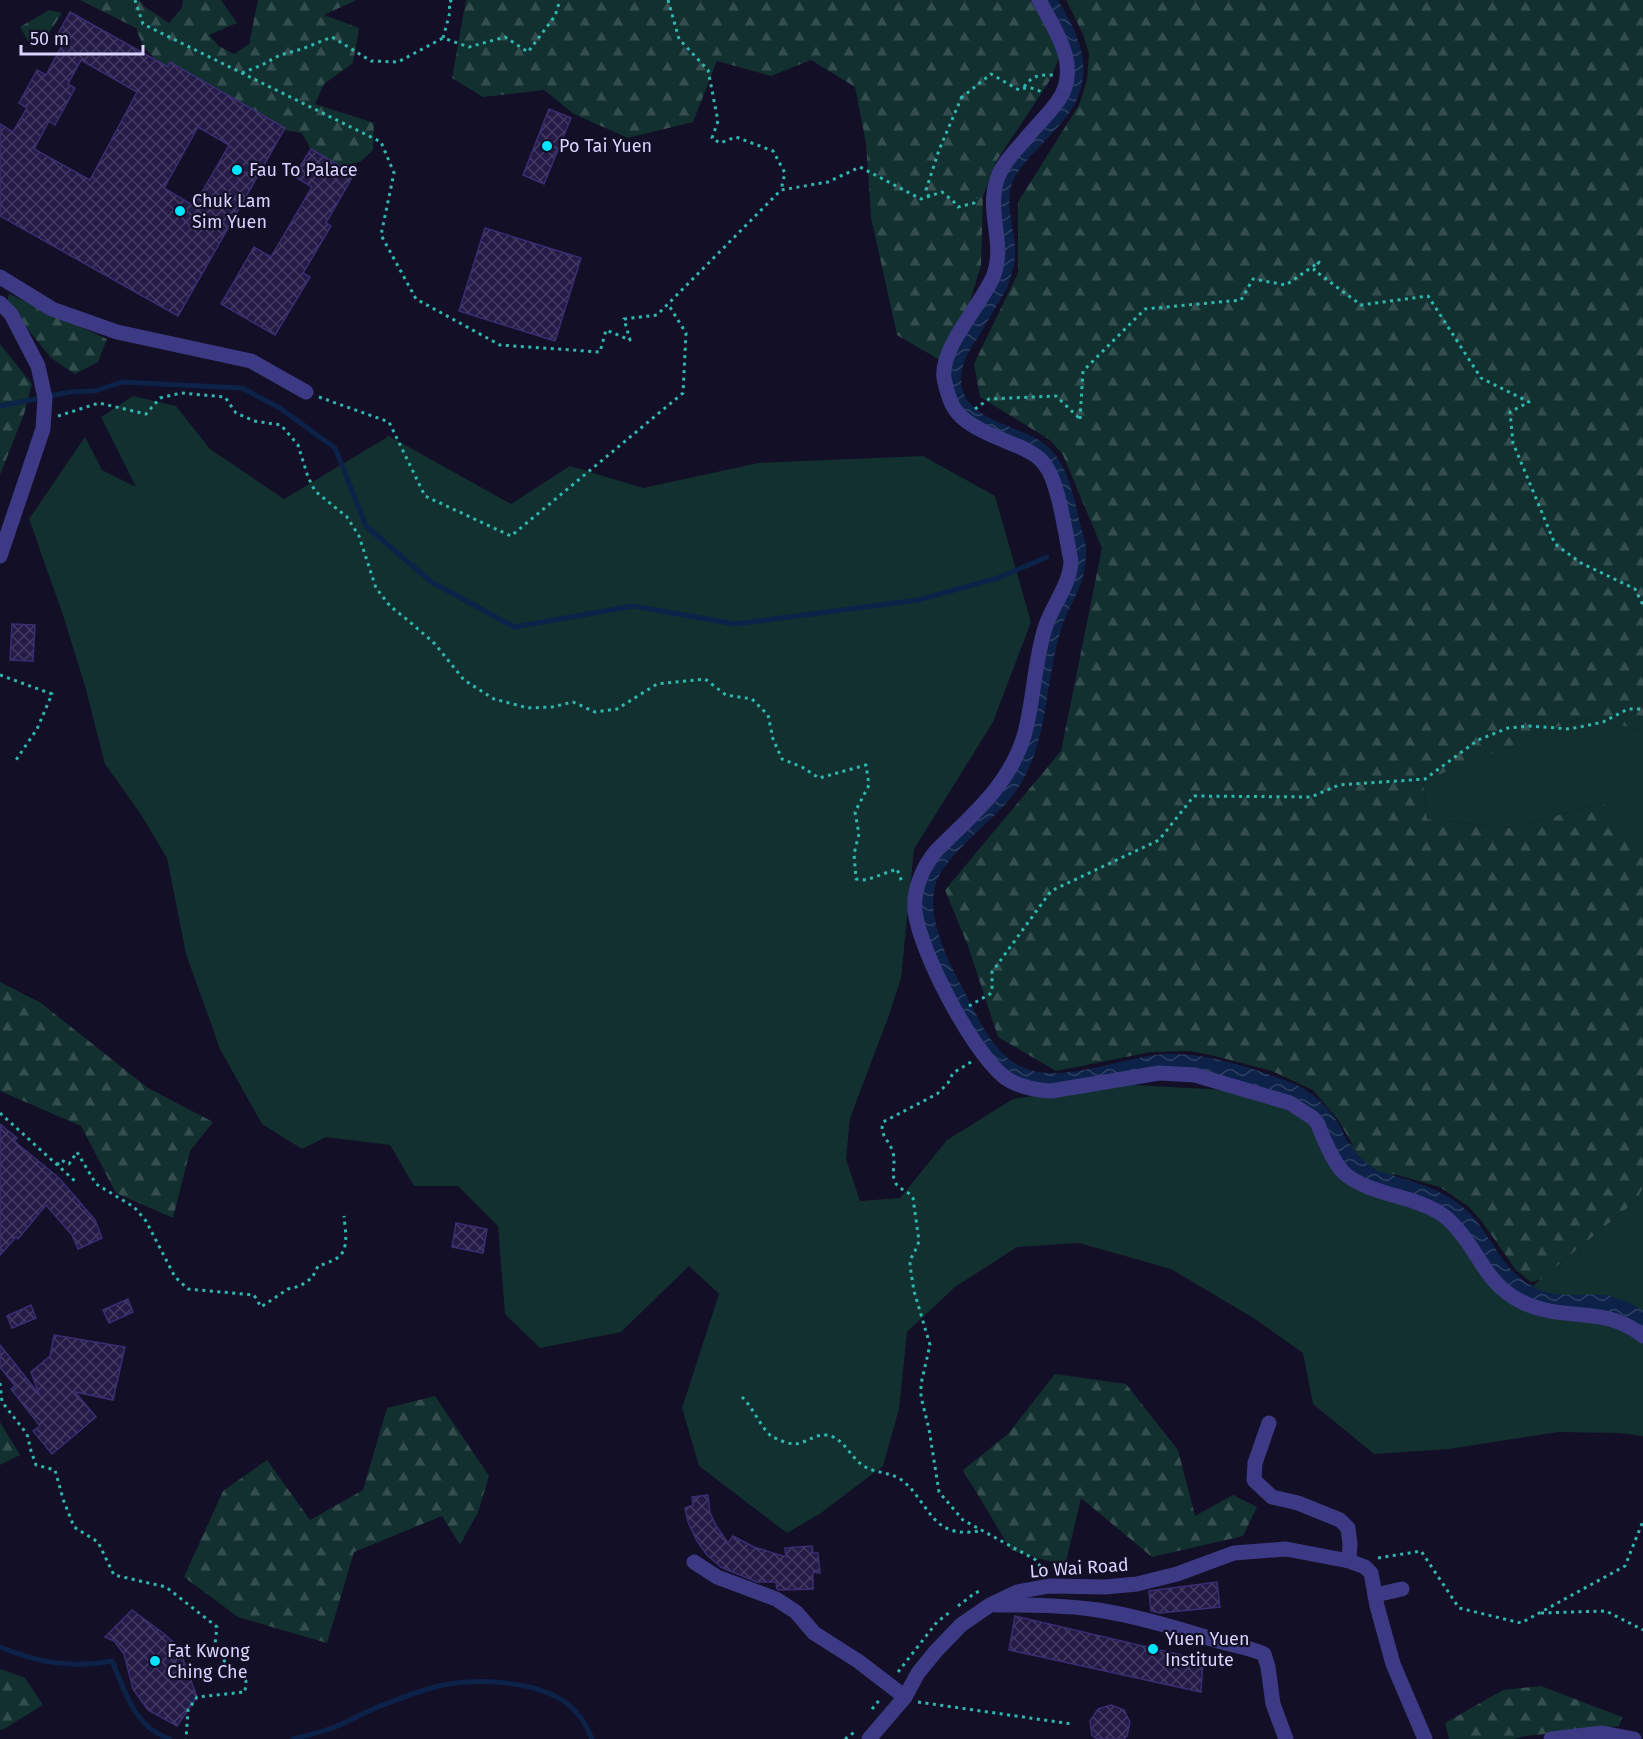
<svg xmlns="http://www.w3.org/2000/svg" width="1643" height="1739" viewBox="0 0 1643 1739" font-family="'Fira Sans',sans-serif">
  <defs>
    <pattern id="forest-firs" width="22" height="20" patternUnits="userSpaceOnUse" patternTransform="scale(1.5)"><rect width="22" height="20" fill="#12302f"/><path d="M5 1l3.5 6h-7zM16 11l3.5 6h-7z" fill="#344d4e"/></pattern>
    <pattern id="water-waves" width="16" height="10" patternUnits="userSpaceOnUse" patternTransform="scale(1.5)"><rect width="16" height="10" fill="#0c2248"/><path d="M0 5q4-4 8 0t8 0" fill="none" stroke="#2f4163"/></pattern>
    <pattern id="building-cross-hatch" width="8" height="8" patternUnits="userSpaceOnUse" patternTransform="scale(1.5)"><rect width="8" height="8" fill="#241b47"/><path d="M0 0l8 8M0 8l8-8" fill="none" stroke="#433b63"/></pattern>
  </defs>
  <rect width="100%" height="100%" fill="#130f26"/>
  <!-- green -->
  <g fill="#12302f">
    <polygon points="133,396 176,406 210,449 284,499 389,436 511,504 570,466 643,488 758,463 923,456 995,496 1031,622 993,722 914,849 901,978 888,1018 850,1118 846,1159 860,1201 900,1198 947,1140 1013,1099 1116,1084 1263,1092 1351,1144 1457,1221 1522,1295 1637,1200 1643,1187 1643,1436 1620,1433 1558,1432 1449,1449 1374,1454 1313,1404 1303,1353 1255,1319 1171,1269 1079,1243 1017,1247 955,1287 907,1332 899,1409 883,1466 821,1513 787,1533 699,1466 682,1408 719,1294 689,1266 621,1332 540,1348 505,1314 498,1226 458,1186 414,1186 390,1145 326,1137 302,1149 262,1124 220,1049 186,954 167,858 140,813 105,764 85,686 63,615 29,519 85,437 102,470 136,487 101,417"/>
    <polygon points="1583,717 1643,730 1643,854 1603,803 1510,828 1427,819 1423,780"/>
  </g>
  <!-- forest -->
  <g fill="url(#forest-firs)">
    <polygon points="80,0 139,0 145,7 169,23 182,8 183,0 221,0 237,23 209,35 219,46 234,54 249,44 258,0 356,0 324,15 359,28 353,63 324,84 315,104 374,123 373,150 360,162 322,170 302,133 265,127 181,87 143,46 136,28"/>
    <polygon points="466,0 1032,0 1048,26 1059,58 1050,80 996,162 983,196 981,265 969,305 940,360 897,335 871,217 866,143 855,87 811,60 771,76 717,61 693,122 628,138 574,114 544,90 483,97 452,78"/>
    <polygon points="1066,0 1643,0 1643,730 1583,717 1423,781 1427,819 1510,828 1603,803 1643,854 1643,1187 1637,1200 1540,1280 1531,1282 1516,1270 1483,1223 1469,1207 1440,1187 1372,1168 1362,1161 1339,1121 1313,1090 1272,1071 1211,1055 1190,1051 1151,1052 1056,1071 998,1037 968,946 945,890 1061,751 1102,548 1063,455 1050,440 980,397 974,364 1018,273 1018,202 1079,105 1087,80 1089,54 1083,34"/>
    <path d="M49,10L62,13C52,27 47,40 32,48L20,27Z"/>
    <polygon points="9,294 107,339 98,362 75,374 51,358 7,303"/>
    <polygon points="0,344 32,384 24,414 0,475"/>
    <polygon points="0,982 41,1003 148,1088 213,1122 190,1151 173,1218 116,1193 81,1126 0,1091"/>
    <polygon points="1055,1374 1126,1384 1178,1450 1195,1516 1233,1495 1257,1507 1243,1536 1152,1557 1081,1498 1065,1566 1011,1550 963,1470 1008,1434"/>
    <polygon points="435,1396 489,1476 478,1512 460,1545 442,1516 354,1552 327,1643 238,1617 184,1577 223,1491 267,1460 310,1520 363,1490 387,1408"/>
    <polygon points="0,1422 20,1455 0,1465"/>
    <polygon points="0,1669 25,1678 43,1705 2,1730 0,1729"/>
    <polygon points="1541,1686 1622,1717 1619,1726 1525,1736 1514,1739 1449,1739 1445,1723 1503,1690"/>
  </g>
  <!-- water -->
  <path fill="url(#water-waves)" d="M1044,0H1058C1080,37 1096,72 1070,112C1062,123 1052,133 1043,143C1032,155 1018,168 1012,183C1005,203 1014,228 1015,248C1016,261 1012,275 1007,288C998,303 989,319 980,334C973,345 965,356 962,369C952,422 1021,422 1048,447C1068,466 1073,494 1079,519C1081,530 1086,540 1086,551C1086,589 1069,601 1060,633C1044,687 1049,743 1016,791C996,820 943,855 935,886C927,918 947,959 962,987C977,1014 990,1051 1020,1066C1059,1087 1126,1055 1169,1054C1210,1053 1254,1069 1292,1083C1313,1092 1328,1106 1340,1126C1344,1134 1347,1143 1353,1149C1359,1158 1369,1165 1378,1171C1408,1181 1441,1187 1465,1209C1492,1233 1499,1269 1534,1287C1561,1301 1582,1291 1610,1296C1622,1299 1633,1304 1643,1311V1329L1543,1306L1506,1287L1468,1235L1363,1179L1346,1166L1336,1151L1324,1124L1214,1075L1060,1086L1035,1085L1002,1068L960,1009L930,947L920,903L931,865L1001,791L1048,633L1069,587L1057,477L966,415L951,388V363L995,281L1000,182L1070,82Z"/>
  <g fill="none" stroke-linecap="round" stroke-linejoin="round">
    <!-- stream -->
    <g stroke="#0c2248" stroke-width="5">
      <polyline points="0,406 70,392 95,391 122,382 242,388 280,408 335,448 366,526 430,581 514,627 633,606 735,624 918,600 998,578 1047,557"/>
      <path d="M0,1647C37,1662 72,1669 112,1661C126,1693 134,1727 170,1739"/>
      <path d="M293,1739C305,1736 317,1733 329,1729C340,1726 351,1719 362,1714C384,1704 408,1695 431,1688C470,1677 536,1679 569,1705C580,1714 587,1726 592,1739"/>
    </g>
  </g>
  <!-- building -->
  <g fill="url(#building-cross-hatch)" stroke="#3b2d73" stroke-width="1.5" fill-rule="evenodd">
    <path d="M70,12L168,67L170,62L285,128L178,316L0,216V124L13,132L27,108L19,103L37,70L46,75L62,45L54,41ZM81,60L137,92L90,180L34,149L49,121L55,125L75,88L68,84ZM198,127L229,145L194,206L164,188Z"/>
    <polygon points="549,109 571,118 544,184 523,175"/>
    <polygon points="311,149 354,174 326,223 331,226 303,273 310,277 275,335 221,304 254,247 271,257 312,187 294,176"/>
    <polygon points="485,228 581,258 555,341 459,311"/>
    <polygon points="12,624 35,625 33,661 10,660"/>
    <polygon points="0,1124 17,1138 14,1141 59,1178 95,1220 102,1238 78,1249 72,1235 46,1205 18,1239 16,1237 0,1255"/>
    <polygon points="456,1223 487,1229 483,1253 452,1247"/>
    <polygon points="128,1299 133,1312 109,1323 103,1310"/>
    <polygon points="31,1305 36,1318 12,1328 7,1316"/>
    <polygon points="54,1335 125,1347 113,1400 75,1392 96,1417 52,1454 33,1431 40,1426 11,1389 15,1386 0,1367 0,1345 39,1394 31,1372 50,1356"/>
    <polygon points="708,1495 710,1513 717,1527 728,1543 733,1536 754,1547 786,1557 785,1548 812,1546 813,1553 818,1553 820,1573 813,1572 813,1589 779,1590 777,1589 776,1582 757,1582 730,1571 721,1567 707,1555 697,1541 688,1522 685,1508 693,1505 692,1497"/>
    <polygon points="1217,1582 1220,1607 1160,1613 1151,1611 1149,1591"/>
    <polygon points="132,1610 163,1633 173,1642 181,1654 197,1697 177,1726 148,1710 133,1689 124,1654 114,1641 105,1637"/>
    <polygon points="1015,1616 1203,1660 1201,1692 1009,1650"/>
    <polygon points="1111,1705 1124,1710 1130,1722 1127,1736 1124,1739 1097,1739 1092,1735 1090,1721 1098,1709"/>
  </g>
  <g fill="none" stroke-linecap="round" stroke-linejoin="round">
    <!-- path -->
    <g stroke="#2fb8b0" stroke-width="3" stroke-dasharray="3 4.5" stroke-linecap="butt">
      <polyline points="135,0 143,24 381,142 394,173 381,235 416,299 500,345 600,352 606,330 630,340 624,319 657,315 781,190 828,182 860,167 921,199 942,192 953,201 958,207 974,203 977,198"/>
      <polyline points="452,0 449,2 450,12 443,38 469,47 505,37 528,52 555,16 560,0"/>
      <polyline points="668,0 679,39 708,70 718,121 712,138 720,143 736,137 773,151 785,173 781,190"/>
      <polyline points="242,73 262,65 280,55 302,49 332,37 371,61 398,62 443,38"/>
      <path d="M1024,87C1033,75 1038,75 1053,75"/>
      <path d="M961,98L991,74L1019,90C1027,86 1037,88 1044,94"/>
      <polyline points="929,197 926,190 939,150 963,94"/>
      <polyline points="319,397 389,422 425,496 511,536 683,393 686,333 668,304"/>
      <polyline points="975,409 989,399 1056,396 1080,419"/>
      <polyline points="58,416 99,403 146,414 160,398 181,393 225,397 236,413 254,421 281,425 298,445 308,477 315,491 347,517 359,536 376,588 390,606 410,622 435,644 464,680 494,699 528,708 552,707 573,702 595,712 617,709 657,684 705,679 726,695 752,699 768,715 773,739 782,759 802,767 819,778 866,765 869,785 855,812 859,834 854,854 856,879 866,880 897,869 902,882"/>
      <polyline points="1080,419 1083,371 1145,309 1241,300 1253,279 1286,285 1319,262 1314,270 1361,305 1428,296 1481,378 1529,402 1510,412 1513,443 1555,544 1581,563 1635,589 1643,605"/>
      <polyline points="0,675 52,694 37,729 14,763"/>
      <polyline points="969,1006 990,994 992,990 992,972 1051,891 1159,840 1194,796 1311,797 1339,785 1425,779 1478,740 1508,728 1529,726 1570,729 1603,722 1628,709 1643,709"/>
      <path d="M971,1062L953,1073L948,1083L937,1094L883,1122C879,1136 890,1140 893,1153C896,1162 891,1173 895,1182C899,1190 909,1191 913,1198L919,1241L917,1247L910,1260V1266L914,1291L930,1345L921,1384V1397L929,1429L939,1492L963,1520L1036,1560L1044,1572"/>
      <polyline points="0,1113 76,1182"/>
      <path d="M57,1165L61,1160L69,1164L77,1152L96,1184L134,1207L146,1221L175,1277L188,1289L254,1295L261,1307L288,1289L300,1286L312,1278L318,1266C324,1264 331,1262 337,1258C350,1250 345,1229 344,1216"/>
      <polyline points="0,1383 2,1402 27,1434 31,1451 36,1465 55,1470 63,1499 74,1527 98,1542 114,1575 166,1587 217,1627 215,1644 225,1662 246,1681 245,1692 197,1697 188,1710 186,1739"/>
      <path d="M742,1397C753,1407 763,1432 773,1437C779,1440 788,1444 795,1444C806,1443 815,1434 826,1435C843,1437 849,1455 861,1464C873,1474 891,1471 903,1481C931,1505 931,1539 979,1531"/>
      <polyline points="1378,1558 1421,1551 1459,1608 1521,1623 1625,1566 1643,1521"/>
      <polyline points="958,1606 975,1593 982,1590"/>
      <polyline points="1541,1613 1606,1611 1643,1630"/>
      <polyline points="898,1672 937,1622 950,1612"/>
      <polyline points="918,1702 1072,1724"/>
      <polyline points="872,1709 881,1698"/>
      <polyline points="845,1739 856,1731"/>
    </g>
    <!-- minor -->
    <g stroke="#3d3a85" stroke-width="15">
      <path d="M1039,0C1055,30 1082,67 1058,101C1048,115 1034,128 1023,142C1012,154 1000,167 996,183C987,214 1006,246 993,277C981,305 940,348 944,378C946,388 950,404 957,412C969,428 1001,439 1020,447C1030,452 1039,456 1045,465C1059,483 1066,537 1071,561C1070,586 1052,605 1045,628C1034,663 1034,701 1024,736C1009,786 971,816 936,851C923,867 913,889 915,911C920,952 971,1049 1003,1076C1017,1087 1034,1090 1051,1091L1159,1073L1195,1075L1290,1103L1313,1118L1318,1124C1322,1136 1334,1163 1343,1172C1358,1187 1390,1194 1410,1200C1424,1205 1439,1210 1450,1221C1479,1248 1482,1282 1522,1302C1565,1323 1603,1304 1643,1336"/>
      <polyline points="0,277 52,309 117,332 251,361 306,392"/>
      <polyline points="0,303 11,314 38,366 45,398 43,429 0,556"/>
      <polyline points="1269,1423 1255,1463 1254,1480 1272,1497 1298,1503 1340,1520 1348,1528 1350,1544 1349,1561"/>
      <polyline points="694,1562 717,1577 776,1599 796,1612 814,1633 858,1661 905,1697"/>
      <polyline points="1375,1595 1402,1589"/>
      <path d="M996,1605C1030,1605 1064,1605 1098,1610C1137,1616 1177,1628 1215,1640C1231,1645 1248,1647 1264,1654L1268,1667L1273,1704L1286,1739"/>
      <polyline points="869,1739 905,1697 918,1673 936,1651 961,1625 990,1605 1017,1592 1049,1586 1105,1587 1137,1584 1177,1574 1234,1553 1286,1549 1349,1561 1365,1567 1371,1573 1377,1606 1393,1664 1425,1739"/>
      <polyline points="1551,1739 1602,1733 1634,1739"/>
    </g>
  </g>
  <!-- markers -->
  <g fill="#00e5ff" stroke="#130f26" stroke-width="2">
    <circle cx="547" cy="146" r="6"/>
    <circle cx="237" cy="170" r="6"/>
    <circle cx="180" cy="211" r="6"/>
    <circle cx="1153" cy="1649" r="6"/>
    <circle cx="155" cy="1661" r="6"/>
  </g>
  <g text-anchor="middle" dominant-baseline="central" stroke-width="4.5" stroke-linejoin="round" paint-order="stroke">
    <!-- poi labels -->
    <g font-size="18" fill="#d9d4ff" stroke="#130f26" text-anchor="start">
      <text x="559" y="146">Po Tai Yuen</text>
      <text x="249" y="170">Fau To Palace</text>
      <text x="192" y="201">Chuk Lam<tspan x="192" dy="21">Sim Yuen</tspan></text>
      <text x="1165" y="1639">Yuen Yuen<tspan x="1165" dy="21">Institute</tspan></text>
      <text x="167" y="1651">Fat Kwong<tspan x="167" dy="21">Ching Che</tspan></text>
    </g>
    <!-- street labels -->
    <g font-size="18" fill="#d9d4ff" stroke="#130f26">
      <text transform="translate(1079 1568) rotate(-4)">Lo Wai Road</text>
    </g>
  </g>
  <!-- scale -->
  <path d="M21 45v9h122v-9" fill="none" stroke="#d9d4ff" stroke-width="3"/>
  <text x="30" y="45" font-size="18" fill="#d9d4ff" stroke="#130f26" stroke-width="4.5" paint-order="stroke">50 m</text>
</svg>
